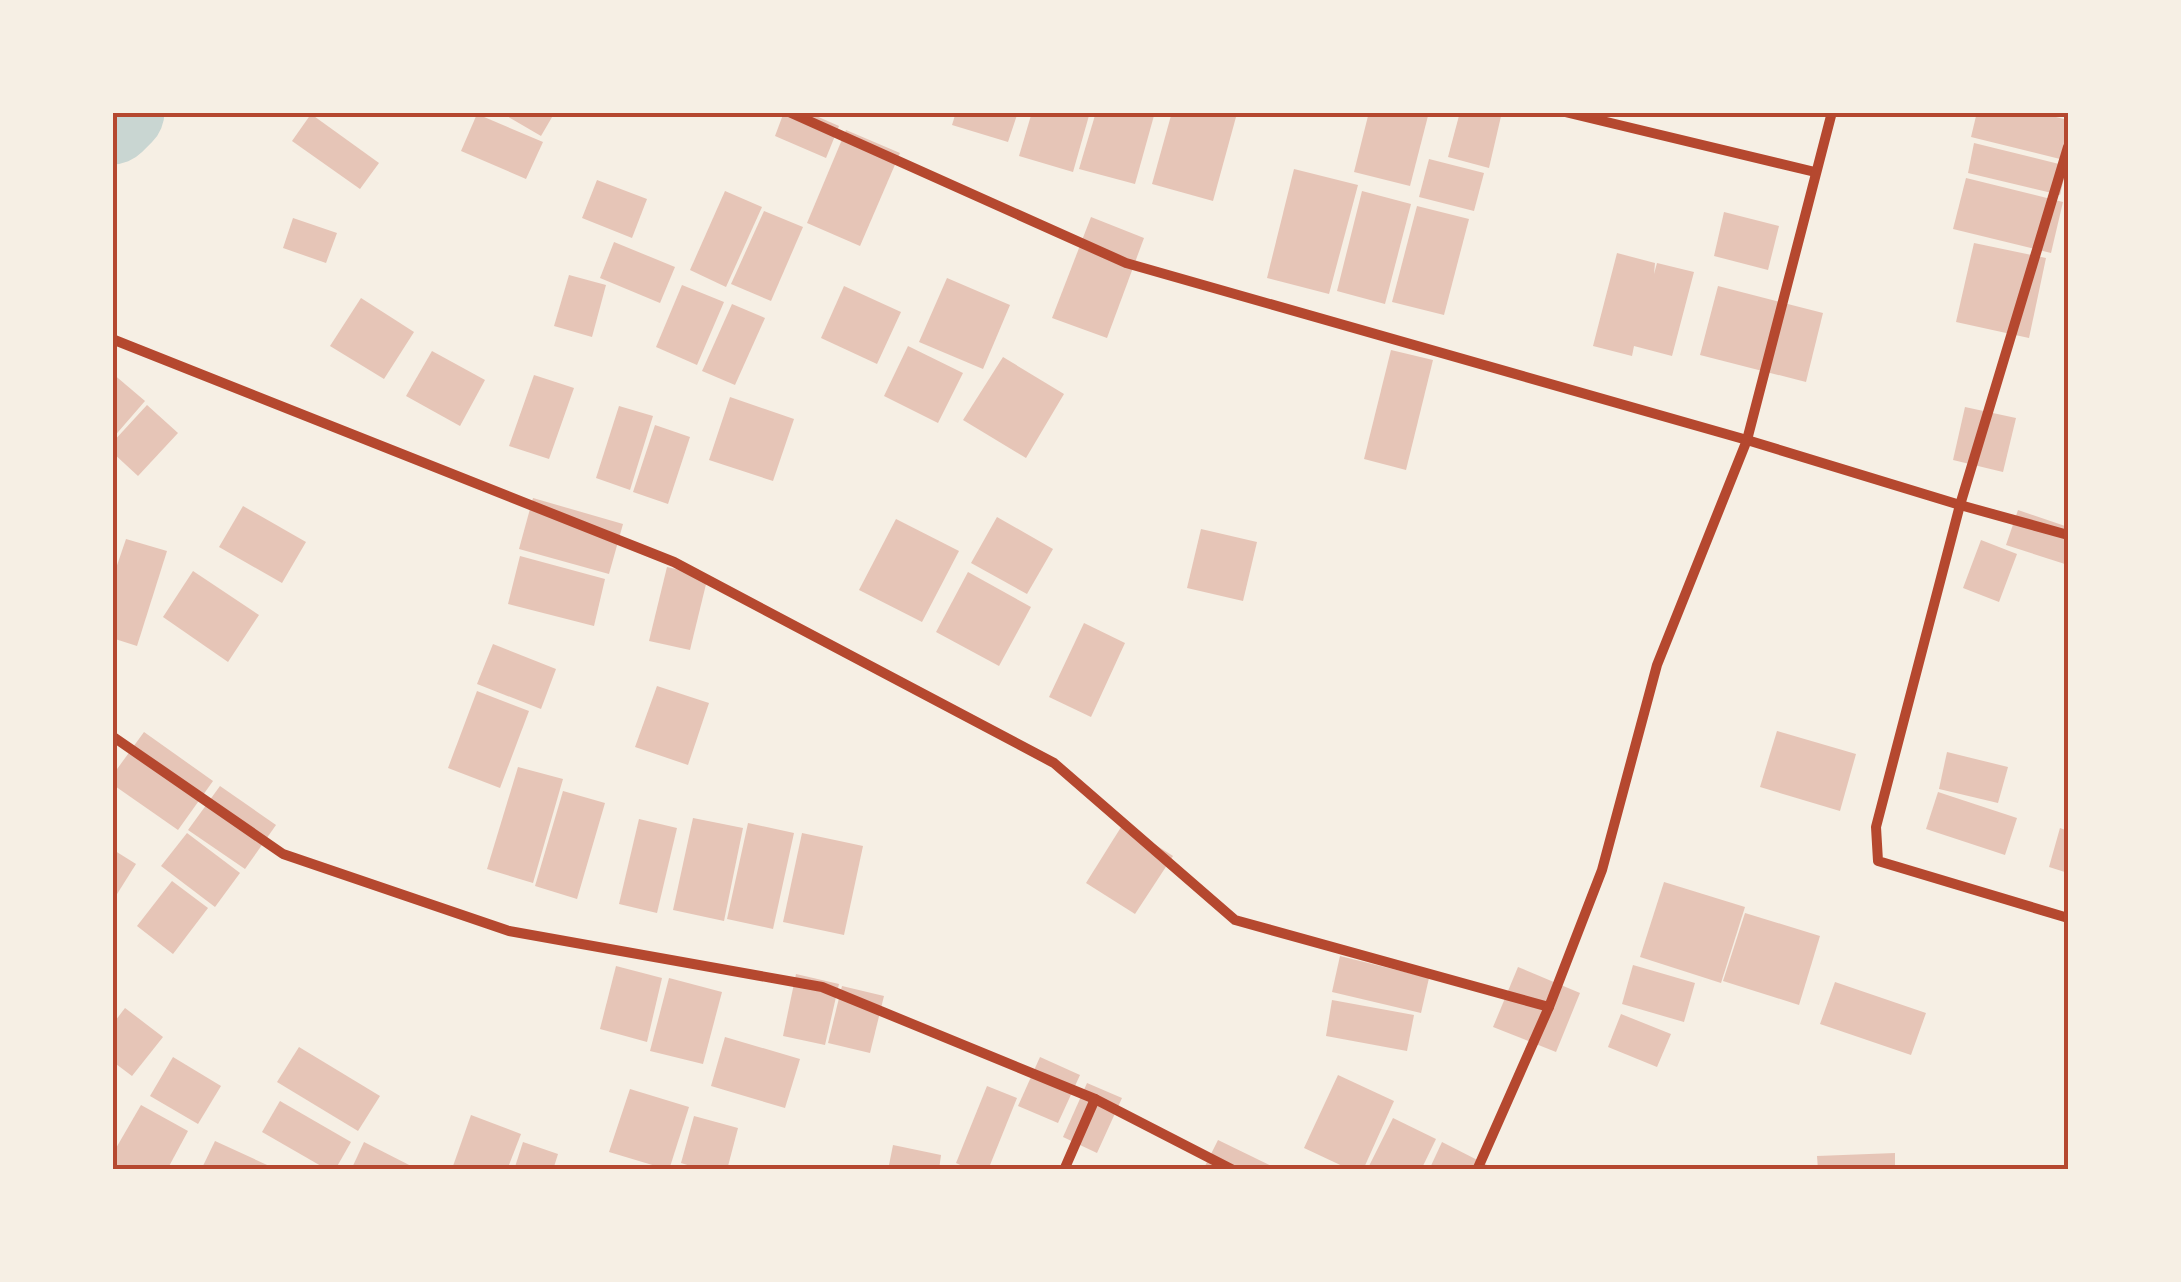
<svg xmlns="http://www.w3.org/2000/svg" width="2181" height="1282" viewBox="0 0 2181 1282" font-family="Spectral,serif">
  <rect width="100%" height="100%" fill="#f6efe4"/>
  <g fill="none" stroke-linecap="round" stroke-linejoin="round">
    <!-- river -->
    <polyline stroke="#c9d6d2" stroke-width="85" points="112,122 122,112"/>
  </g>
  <!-- building -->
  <g fill="#e6c5b7">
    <polygon points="500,112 555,112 541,136"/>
    <polygon points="784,112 807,112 839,126 826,158 775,136"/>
    <polygon points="956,112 1018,112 1008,142 952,125"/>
    <polygon points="1032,112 1090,112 1073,172 1019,156"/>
    <polygon points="1096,112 1155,112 1135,184 1079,169"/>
    <polygon points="1172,112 1219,112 1236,117 1213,201 1152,184"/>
    <polygon points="1369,112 1429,112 1410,186 1354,172"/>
    <polygon points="1460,112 1502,112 1489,168 1448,157"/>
    <polygon points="1977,112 2036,112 2068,120 2068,161 1971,137"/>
    <polygon points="311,114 379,163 360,189 292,141"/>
    <polygon points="477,114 543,142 526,179 461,151"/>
    <polygon points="846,130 900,153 860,246 807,223"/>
    <polygon points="1974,143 2067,166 2060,195 1968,173"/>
    <polygon points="1429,159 1484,173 1474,211 1419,197"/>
    <polygon points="1294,169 1358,185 1329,294 1267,278"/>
    <polygon points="1966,178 2063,202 2051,253 1953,229"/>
    <polygon points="597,180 647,199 632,238 582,218"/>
    <polygon points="725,191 762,207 726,287 690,270"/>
    <polygon points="1362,191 1411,204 1385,304 1337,291"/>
    <polygon points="1417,206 1469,219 1444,315 1392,302"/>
    <polygon points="764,211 803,227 771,301 731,284"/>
    <polygon points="1724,212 1779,226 1768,270 1714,256"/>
    <polygon points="1091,217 1144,238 1107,338 1052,318"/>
    <polygon points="293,218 337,233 326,263 283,248"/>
    <polygon points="614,242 675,267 660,303 600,278"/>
    <polygon points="1974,243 2046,258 2029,338 1956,322"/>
    <polygon points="1617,253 1655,263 1654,274 1657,263 1694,272 1672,356 1634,346 1632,356 1593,346"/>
    <polygon points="569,275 606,285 592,337 554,326"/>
    <polygon points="947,278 1010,305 983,369 919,342"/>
    <polygon points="682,285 724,302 697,365 656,347"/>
    <polygon points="844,286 901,312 877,364 821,338"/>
    <polygon points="1718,286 1823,313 1806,382 1700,355"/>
    <polygon points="361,298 414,332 384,379 330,346"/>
    <polygon points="732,304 765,318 735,385 702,371"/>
    <polygon points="908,346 963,373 938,423 884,396"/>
    <polygon points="1391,350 1433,360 1406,470 1364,459"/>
    <polygon points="432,351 485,380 460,426 406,396"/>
    <polygon points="1003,357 1064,394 1026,458 963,420"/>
    <polygon points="112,373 145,401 112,439"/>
    <polygon points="534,375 574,388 549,459 509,446"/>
    <polygon points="730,397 794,419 773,481 709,460"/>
    <polygon points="147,405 178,433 138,476 112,452 112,443"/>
    <polygon points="619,406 653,416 630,490 596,478"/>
    <polygon points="1965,407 2016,418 2003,472 1953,460"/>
    <polygon points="655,425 690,437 668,504 633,492"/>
    <polygon points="533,498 623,524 609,574 519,549"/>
    <polygon points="243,506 306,542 282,583 219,547"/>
    <polygon points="2018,510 2068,527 2068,565 2006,545"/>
    <polygon points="997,517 1053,549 1027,594 971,563"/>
    <polygon points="896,519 959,551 922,622 859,590"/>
    <polygon points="1201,529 1257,542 1243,601 1187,588"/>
    <polygon points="126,539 167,551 137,646 112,638 112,580"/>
    <polygon points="1981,540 2017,554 1999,602 1963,588"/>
    <polygon points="520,556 605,579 594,626 508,604"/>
    <polygon points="667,567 708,576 690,650 649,641"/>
    <polygon points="193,571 259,615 228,662 163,617"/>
    <polygon points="968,572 1031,607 999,666 936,632"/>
    <polygon points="1084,623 1125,643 1091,717 1049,697"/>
    <polygon points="493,644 556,669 541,709 477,684"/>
    <polygon points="657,686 709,703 688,765 635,747"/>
    <polygon points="477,691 529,711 500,788 448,768"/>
    <polygon points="1777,731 1856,754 1840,811 1760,787"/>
    <polygon points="144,732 213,781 178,830 112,784 112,776"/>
    <polygon points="1947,752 2008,767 1998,803 1939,789"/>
    <polygon points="518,767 563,779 533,883 487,869"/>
    <polygon points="220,786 276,825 245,869 188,830"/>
    <polygon points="563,791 605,803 577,899 535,886"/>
    <polygon points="1938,792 2017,818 2005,855 1926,829"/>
    <polygon points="693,818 743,828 724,921 673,910"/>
    <polygon points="639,819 677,828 657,913 619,904"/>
    <polygon points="748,823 794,833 773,929 727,919"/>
    <polygon points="1123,824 1173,856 1135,914 1086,883"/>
    <polygon points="2060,828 2068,831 2068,873 2049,867"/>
    <polygon points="187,833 240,873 215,907 161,866"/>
    <polygon points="802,833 863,846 844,935 783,922"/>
    <polygon points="112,849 136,864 112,902"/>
    <polygon points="172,881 208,908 173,954 137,926"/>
    <polygon points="1664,882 1745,907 1721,983 1640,957"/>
    <polygon points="1745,913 1820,936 1799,1005 1723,981"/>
    <polygon points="1340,956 1429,978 1421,1013 1332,992"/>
    <polygon points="1633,965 1695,983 1684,1022 1622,1004"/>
    <polygon points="616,966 662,978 647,1042 600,1029"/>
    <polygon points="1518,967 1580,993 1556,1052 1493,1027"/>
    <polygon points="796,974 839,984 825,1045 783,1036"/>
    <polygon points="669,978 722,992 703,1064 650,1051"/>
    <polygon points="1835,982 1926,1013 1911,1055 1820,1024"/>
    <polygon points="842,986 884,996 870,1053 828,1043"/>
    <polygon points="1332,1000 1414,1015 1407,1051 1326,1036"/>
    <polygon points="125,1008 163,1037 132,1076 112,1061 112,1025"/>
    <polygon points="1621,1014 1671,1034 1657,1067 1608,1047"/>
    <polygon points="725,1037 800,1059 785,1108 711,1086"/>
    <polygon points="299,1047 380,1096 358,1131 277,1082"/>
    <polygon points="173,1057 221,1086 198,1124 150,1096"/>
    <polygon points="1040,1057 1080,1075 1058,1123 1018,1106"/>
    <polygon points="1338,1075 1394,1101 1363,1170 1351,1170 1304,1148"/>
    <polygon points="1087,1083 1122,1098 1097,1153 1063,1137"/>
    <polygon points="987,1086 1017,1098 988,1170 971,1170 956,1163"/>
    <polygon points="630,1089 689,1107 669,1170 609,1152"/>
    <polygon points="280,1101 351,1142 335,1170 328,1170 262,1132"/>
    <polygon points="141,1105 188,1131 167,1170 112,1170 112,1155"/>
    <polygon points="471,1115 521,1134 507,1170 463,1170 453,1166"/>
    <polygon points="694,1116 738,1128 727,1170 703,1170 681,1163"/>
    <polygon points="1393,1118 1436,1139 1421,1170 1367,1170"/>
    <polygon points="1218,1140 1280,1170 1212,1170 1205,1166"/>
    <polygon points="215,1141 278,1170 201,1170"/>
    <polygon points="364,1142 419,1170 351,1170"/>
    <polygon points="523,1142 558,1154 553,1170 514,1170"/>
    <polygon points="1442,1142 1497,1170 1429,1170"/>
    <polygon points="893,1145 941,1155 939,1170 888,1170"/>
    <polygon points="1895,1153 1895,1170 1818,1170 1817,1156"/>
  </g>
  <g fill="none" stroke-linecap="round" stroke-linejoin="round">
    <!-- minor -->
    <g stroke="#b5482f" stroke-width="10">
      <polyline points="789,112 1126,263 1747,440 1960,505 2068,535"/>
      <polyline points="1565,112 1815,172"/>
      <polyline points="2068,147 1960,505 1876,827 1878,861 2068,918"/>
      <polyline points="112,339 674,562 1054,763 1235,920 1549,1007"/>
      <polyline points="112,736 283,854 509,931 822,987 1095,1099 1233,1170"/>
      <polyline points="1064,1170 1095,1099"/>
      <polyline points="1477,1170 1549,1007 1602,870 1657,665 1747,440 1832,112"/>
    </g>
  </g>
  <!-- border -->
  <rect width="2181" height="1282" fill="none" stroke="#f6efe4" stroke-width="230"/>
  <rect x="115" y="115" width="1951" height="1052" fill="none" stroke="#b5482f" stroke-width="4"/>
</svg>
